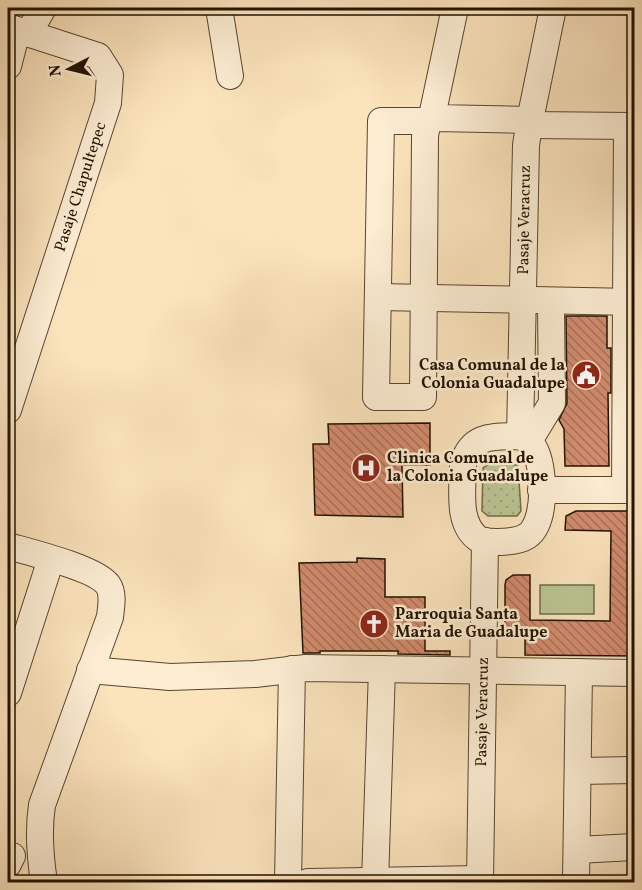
<svg xmlns="http://www.w3.org/2000/svg" width="642" height="890" viewBox="0 0 642 890" font-family="Vollkorn,serif">
  <defs>
    <pattern id="park-dots" width="8" height="8" patternUnits="userSpaceOnUse" patternTransform="scale(1.5)"><rect width="8" height="8" fill="#bbc493"/><path d="M2 2h.1M6 6h.1" fill="none" stroke="#a0a77d" stroke-width="1.8" stroke-linecap="round"/></pattern>
    <pattern id="building-back-hatch" width="6" height="6" patternUnits="userSpaceOnUse" patternTransform="scale(1.5)"><rect width="6" height="6" fill="#d28b6e"/><path d="M-1 5l2 2M0 0l6 6M5-1l2 2" fill="none" stroke="#aa7058"/></pattern>
  </defs>
  <rect width="100%" height="100%" fill="#fbe3bc"/>
  <filter id="stains"><feTurbulence type="fractalNoise" baseFrequency=".00333" numOctaves="4"/><feColorMatrix values="0 0 0 0 .2 0 0 0 0 .09 0 0 0 0 .02 0 0 0 .5 -.17"/></filter>
  <radialGradient id="worn" r=".72"><stop offset=".6" stop-color="#630" stop-opacity="0"/><stop offset="1" stop-color="#630" stop-opacity=".3"/></radialGradient>
  <!-- grass -->
  <rect fill="#bbc493" stroke="#6e6b4a" stroke-width="1.5" x="540" y="585" width="54" height="29"/>
  <!-- park -->
  <polygon fill="url(#park-dots)" stroke="#6e6b4a" stroke-width="1.5" points="489,464 518,465 521,511 517,516 488,516 482,511 483,468"/>
  <!-- building -->
  <g fill="url(#building-back-hatch)" stroke="#221200" stroke-width="1.5">
    <polygon points="566,316 607,316 607,348 611,348 611,393 608,393 609,466 565,466 564,429 559,420 567,403"/>
    <polygon points="430,423 430,465 402,465 403,517 315,515 313,444 329,444 328,424"/>
    <polygon points="576,511 634,511 634,656 525,655 525,638 505,638 505,585 506,580 513,575 530,575 530,620 610,621 611,531 565,530 566,516"/>
    <polygon points="357,558 385,559 385,597 425,597 425,651 450,651 450,655 398,654 398,651 320,651 320,653 303,653 299,563 357,562"/>
  </g>
  <g fill="none" stroke-linecap="round" stroke-linejoin="round">
    <!-- minor casing -->
    <g stroke="#58462f" stroke-width="28">
      <g id="minor">
        <polyline points="219,8 230,76"/>
        <path d="M455,8L431,121H381L376,397H423L425,137C426,128 427,122 436,118L530,120"/>
        <polyline points="8,27 98,56 110,75 108,103 8,410"/>
        <polyline points="28,34 43,8"/>
        <polyline points="8,66 17,31"/>
        <polyline points="529,125 634,126"/>
        <polyline points="378,297 634,302"/>
        <polyline points="520,436 526,145 530,120 553,8"/>
        <path d="M520,436C526,439 531,442 534,448C545,467 547,523 527,536C516,543 492,543 480,540C456,525 463,489 463,463C473,433 494,437 520,436Z"/>
        <polyline points="529,441 552,403 551,307"/>
        <polyline points="541,490 634,490"/>
        <polyline points="625,490 627,126"/>
        <path d="M8,546C29,552 96,568 108,585C114,594 111,607 110,617L42,805C38,831 40,856 44,882"/>
        <polyline points="90,670 170,677 255,674 306,668 634,673"/>
        <polyline points="8,693 51,559"/>
        <polyline points="578,771 634,770"/>
        <polyline points="577,850 634,847"/>
        <polyline points="8,864 12,856"/>
        <polyline points="288,882 292,669"/>
        <polyline points="308,882 480,879"/>
        <polyline points="375,882 382,669"/>
        <polyline points="480,882 485,541"/>
        <polyline points="576,882 579,672"/>
      </g>
    </g>
    <!-- minor -->
    <use href="#minor" stroke="#fcedd3" stroke-width="26"/>
  </g>
  <!-- icons -->
  <defs>
    <g id="civic-disc" transform="scale(1.5)"><circle r="9.5" fill="#8f2418" stroke="#fcedd3"/><path d="M-.6-6.5H3V-4.5H.6V-3L4-1V1h2V6H-6V1h2V-1L-.6-3ZM-1.2 2.5V6h2.4V2.5Z" fill="#fff"/></g>
    <g id="hospital-disc" transform="scale(1.5)"><circle r="9.5" fill="#8f2418" stroke="#fcedd3"/><path d="M-5-5h3v3.5h4V-5h3V5h-3V1.5h-4V5h-3Z" fill="#fff"/></g>
    <g id="church-disc" transform="scale(1.5)"><circle r="9.5" fill="#8f2418" stroke="#fcedd3"/><path d="M-1.2-6h2.4v3.5h3.3v2.4h-3.3V6h-2.4V-.1h-3.3v-2.4h3.3Z" fill="#fff"/></g>
  </defs>
  <g fill-rule="evenodd">
    <use href="#civic-disc" x="586" y="375"/>
    <use href="#hospital-disc" x="366" y="468"/>
    <use href="#church-disc" x="374" y="624"/>
  </g>
  <g text-anchor="middle" dominant-baseline="central" stroke-width="5" stroke-linejoin="round" paint-order="stroke">
    <!-- street labels -->
    <g font-size="16" fill="#221200" stroke="#fcedd3">
      <text transform="translate(81 187) rotate(-72)">Pasaje Chapultepec</text>
      <text transform="translate(525 220) rotate(-89)">Pasaje Veracruz</text>
      <text transform="translate(483 712) rotate(-89)">Pasaje Veracruz</text>
    </g>
    <!-- poi labels -->
    <g font-size="16" font-weight="bold" fill="#221200" stroke="#fcedd3" text-anchor="start">
      <text x="565" y="366" text-anchor="end">Casa Comunal de la<tspan x="565" dy="18">Colonia Guadalupe</tspan></text>
      <text x="387" y="459">Clinica Comunal de<tspan x="387" dy="18">la Colonia Guadalupe</tspan></text>
      <text x="395" y="615">Parroquia Santa<tspan x="395" dy="18">Maria de Guadalupe</tspan></text>
    </g>
  </g>
  <!-- margin -->
  <rect width="642" height="890" fill="none" stroke="#fbe3bc" stroke-width="30"/>
  <rect x="9" y="9" width="624" height="872" fill="none" stroke="#221200" stroke-width="3"/>
  <rect x="15" y="15" width="612" height="860" fill="none" stroke="#221200" stroke-width="1.5"/>
  <!-- north arrow -->
  <g transform="translate(69 69) rotate(263)" stroke="#fcedd3" stroke-width="4.5" paint-order="stroke">
  <path d="M0-4.5L10 22L0 15L-10 22Z" fill="#221200"/>
  <text y="-9" font-size="16" font-weight="bold" text-anchor="middle" fill="#221200">N</text>
  </g>
  <rect width="100%" height="100%" filter="url(#stains)"/>
  <rect width="100%" height="100%" fill="url(#worn)"/>
</svg>
